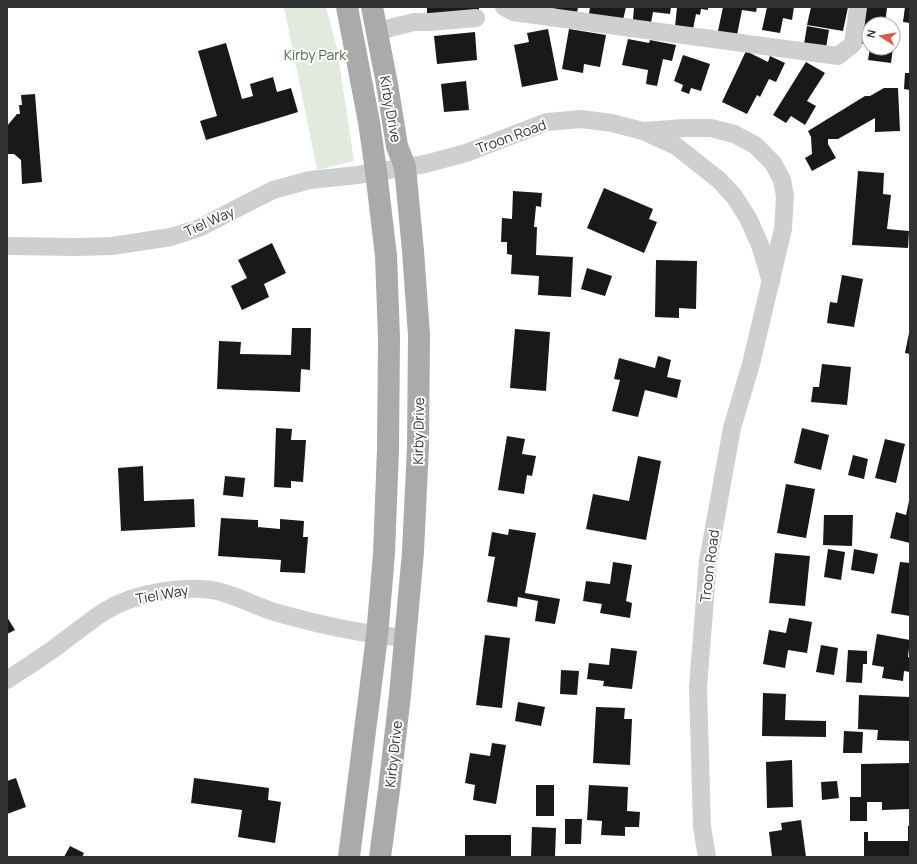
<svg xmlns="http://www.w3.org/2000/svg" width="917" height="864" viewBox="0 0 917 864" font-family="Manrope,sans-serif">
  <rect width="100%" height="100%" fill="#fff"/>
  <!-- green -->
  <polygon fill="#e2eade" points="284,7 326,7 337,48 354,161 317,170"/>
  <!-- building -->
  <g fill="#191919">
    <polygon points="427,7 479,7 479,14 427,17"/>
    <polygon points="546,7 578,7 577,13"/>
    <polygon points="590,7 626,7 623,20 589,14"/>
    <polygon points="634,7 671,7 670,14 653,12 651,23 633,20"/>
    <polygon points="677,7 708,7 708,10 701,9 700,15 696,14 693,29 675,27"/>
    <polygon points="723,7 757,7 756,12 742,10 737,35 718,31"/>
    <polygon points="767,7 794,7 792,20 783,18 780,33 762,30"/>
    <polygon points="811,7 848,7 843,31 807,25"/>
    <polygon points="865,7 881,7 887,8 885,24 869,24 869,45 860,43"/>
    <polygon points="905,7 910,7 910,23 903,22"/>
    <polygon points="807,26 829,30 826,48 804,44"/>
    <polygon points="893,26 896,27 894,41 893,41"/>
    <polygon points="548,29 558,80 522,87 514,45 529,42 527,33"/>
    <polygon points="569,29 606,35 600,67 584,64 583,73 562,69"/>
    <polygon points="475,32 477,60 437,64 434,36"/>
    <polygon points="628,39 649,43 650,40 676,45 672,61 663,59 657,86 646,84 648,70 622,65"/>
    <polygon points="226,43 242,99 253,96 250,84 273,77 277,92 291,88 298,112 206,140 200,121 217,116 198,51"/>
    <polygon points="870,48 893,48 891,63 868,60"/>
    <polygon points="746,51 768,62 770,56 785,63 776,82 769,79 760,97 757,95 747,114 722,102"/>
    <polygon points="683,55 710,64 701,91 691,88 689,94 681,91 683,85 674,81"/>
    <polygon points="806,62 825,73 807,101 816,106 805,125 791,116 786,123 773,115"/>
    <polygon points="905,73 910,73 910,90 904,89"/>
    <polygon points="466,81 469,110 444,112 441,84"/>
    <polygon points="884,88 898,88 900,131 875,132 875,118 838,139 828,139 828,144 836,158 812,171 805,158 812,154 811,137 808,131 865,96 870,96"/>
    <polygon points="35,94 42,182 22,184 21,160 14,154 7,154 7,126 17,114 20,114 19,105 22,105 21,95"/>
    <polygon points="858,171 884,173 883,194 891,195 887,229 909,231 908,248 852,245"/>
    <polygon points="604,188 653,209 649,219 657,222 644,253 587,228"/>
    <polygon points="513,191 542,193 541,207 536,206 534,227 537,227 536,255 573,257 571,297 538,295 539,276 511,274 512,255 507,254 507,242 501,242 502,218 512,219"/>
    <polygon points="272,243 286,273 264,284 269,297 242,310 231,286 247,278 238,260"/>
    <polygon points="656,260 697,261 696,309 679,308 679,318 655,317"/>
    <polygon points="587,268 612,276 605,296 581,289"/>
    <polygon points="842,275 863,279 854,327 827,323 830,302 837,303"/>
    <polygon points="292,328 311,328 310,370 301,369 300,392 217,389 219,341 241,342 240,354 291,355"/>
    <polygon points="515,329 550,332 546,391 510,388"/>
    <polygon points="909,333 910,333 910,354 905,353"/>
    <polygon points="658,356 671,360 667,377 681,380 677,398 645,390 638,417 612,411 620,380 614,379 619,358 655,368"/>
    <polygon points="822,364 851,367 847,405 811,402 813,387 819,387"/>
    <polygon points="276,428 292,429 291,440 306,440 303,482 291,481 291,488 274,487"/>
    <polygon points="802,428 829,435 821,470 794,463"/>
    <polygon points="507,436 525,439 522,454 536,456 532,476 527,475 524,494 498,490"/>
    <polygon points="885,439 905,444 896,483 875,478"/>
    <polygon points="853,455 868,459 864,479 848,475"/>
    <polygon points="638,456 661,461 646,540 586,529 593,494 629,501"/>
    <polygon points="143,466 144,501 194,499 195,527 121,531 118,468"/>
    <polygon points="225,476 245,478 243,497 223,495"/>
    <polygon points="786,484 815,489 806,538 777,533"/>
    <polygon points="909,501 910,501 910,543 890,538 896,512 906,515"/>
    <polygon points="824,515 853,515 852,546 823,545"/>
    <polygon points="221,518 258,520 258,527 280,529 280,519 304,521 303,537 308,537 305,573 280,572 281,560 218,556"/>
    <polygon points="509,529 536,533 525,593 560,599 555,624 535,621 538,601 518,597 517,607 487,602 495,557 488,556 492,532 508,535"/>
    <polygon points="828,549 845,552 841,580 824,577"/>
    <polygon points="854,549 878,554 874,574 851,570"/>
    <polygon points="775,553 810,556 805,606 769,603"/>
    <polygon points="613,562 632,565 626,601 632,603 630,618 600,613 602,604 583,601 586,581 610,584"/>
    <polygon points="900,562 910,563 910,616 891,613"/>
    <polygon points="7,617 15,630 7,634"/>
    <polygon points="789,618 812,622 807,653 788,650 785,668 763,664 769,630 786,633"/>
    <polygon points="877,634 910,640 908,657 910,658 910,672 904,671 903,681 882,678 884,667 872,665"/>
    <polygon points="485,635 510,638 502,708 476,705"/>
    <polygon points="821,645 838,648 834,675 816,672"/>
    <polygon points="611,648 637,651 632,689 603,686 604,681 587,679 589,663 609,665"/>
    <polygon points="848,650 867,651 867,664 863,664 862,683 846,682"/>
    <polygon points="561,670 579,671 577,695 560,694"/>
    <polygon points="763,693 786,694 785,720 826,721 826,737 762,736"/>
    <polygon points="859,695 910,697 910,741 877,740 878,730 858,729"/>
    <polygon points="518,702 545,707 541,726 515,721"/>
    <polygon points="596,707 625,708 624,719 632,719 630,765 593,763"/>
    <polygon points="844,731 863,732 862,753 843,753"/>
    <polygon points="492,743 506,745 496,804 473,800 475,785 465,783 470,753 490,756"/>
    <polygon points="792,760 793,807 767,808 766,762"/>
    <polygon points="910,763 910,809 882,810 882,802 867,802 867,821 850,821 850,797 861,797 861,764"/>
    <polygon points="16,778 26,807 7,814 7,781"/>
    <polygon points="194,778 269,788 268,800 281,802 275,843 238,837 242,810 191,803"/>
    <polygon points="837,781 839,798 822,800 821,782"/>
    <rect x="536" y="785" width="18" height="31"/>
    <polygon points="589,785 628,787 627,811 640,812 639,827 625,827 625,836 601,835 602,821 587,820"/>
    <polygon points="565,819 582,819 581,844 565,844"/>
    <polygon points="801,820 806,857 772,857 769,832 782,830 781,823"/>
    <polygon points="908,826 910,826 910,857 864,857 864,832 868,832 868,841 908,841"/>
    <polygon points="532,827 556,828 555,857 531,857"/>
    <rect x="465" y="835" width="46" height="22"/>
    <polygon points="70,846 84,853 82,857 64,857"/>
  </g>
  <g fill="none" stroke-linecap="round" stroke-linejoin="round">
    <!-- minor -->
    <g stroke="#cfcfcf" stroke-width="18">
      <polyline points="504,7 513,12 838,56 853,44 858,7"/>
      <polyline points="378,31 414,22 430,22 476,18"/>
      <polyline points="644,131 684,128 711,128 734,134 755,145 773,163 782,180 785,196 783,229 751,364 732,428 708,561 698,687 702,827 707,857"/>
      <polyline points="7,246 76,247 112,246 171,237 199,228 273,190 310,180 358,175 425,164 466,153 547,122 581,119 612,123 643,131 676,146 719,180 734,196 748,218 760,245 771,282"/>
      <path d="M7,680C25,668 43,657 60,644C80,630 100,611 123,602C150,591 196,584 224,593C242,598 260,608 278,613C320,625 363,634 406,638"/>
    </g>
    <!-- major -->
    <g stroke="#aaa" stroke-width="22">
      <polyline points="347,7 369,122 376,171 386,256 389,338 388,449 384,554 377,636 349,857"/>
      <polyline points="372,7 387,84 397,146 405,167 413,251 419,335 418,446 413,552 400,695 389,790 380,857"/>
    </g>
  </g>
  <g text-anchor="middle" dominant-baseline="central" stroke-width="4" stroke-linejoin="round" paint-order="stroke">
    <!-- park labels -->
    <g font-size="14" fill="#4b6a42" stroke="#fff">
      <text x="315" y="54">Kirby Park</text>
    </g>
    <!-- street labels -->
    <g font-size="14" fill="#323232" stroke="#fff">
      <text transform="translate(391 109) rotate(80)">Kirby Drive</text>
      <text transform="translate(511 136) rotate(-20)">Troon Road</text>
      <text transform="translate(209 221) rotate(-24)">Tiel Way</text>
      <text transform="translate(418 431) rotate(-89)">Kirby Drive</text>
      <text transform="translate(709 566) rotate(-83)">Troon Road</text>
      <text transform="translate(162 594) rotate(-10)">Tiel Way</text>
      <text transform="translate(393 754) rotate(-84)">Kirby Drive</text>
    </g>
  </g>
  <!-- border -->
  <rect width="917" height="864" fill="none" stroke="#323232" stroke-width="16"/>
  <!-- north arrow -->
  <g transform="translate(881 36) rotate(282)"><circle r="19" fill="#ffffff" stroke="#adadad"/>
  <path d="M0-3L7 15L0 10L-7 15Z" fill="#d85c44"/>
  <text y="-6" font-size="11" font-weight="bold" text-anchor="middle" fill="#323232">N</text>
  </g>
</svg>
